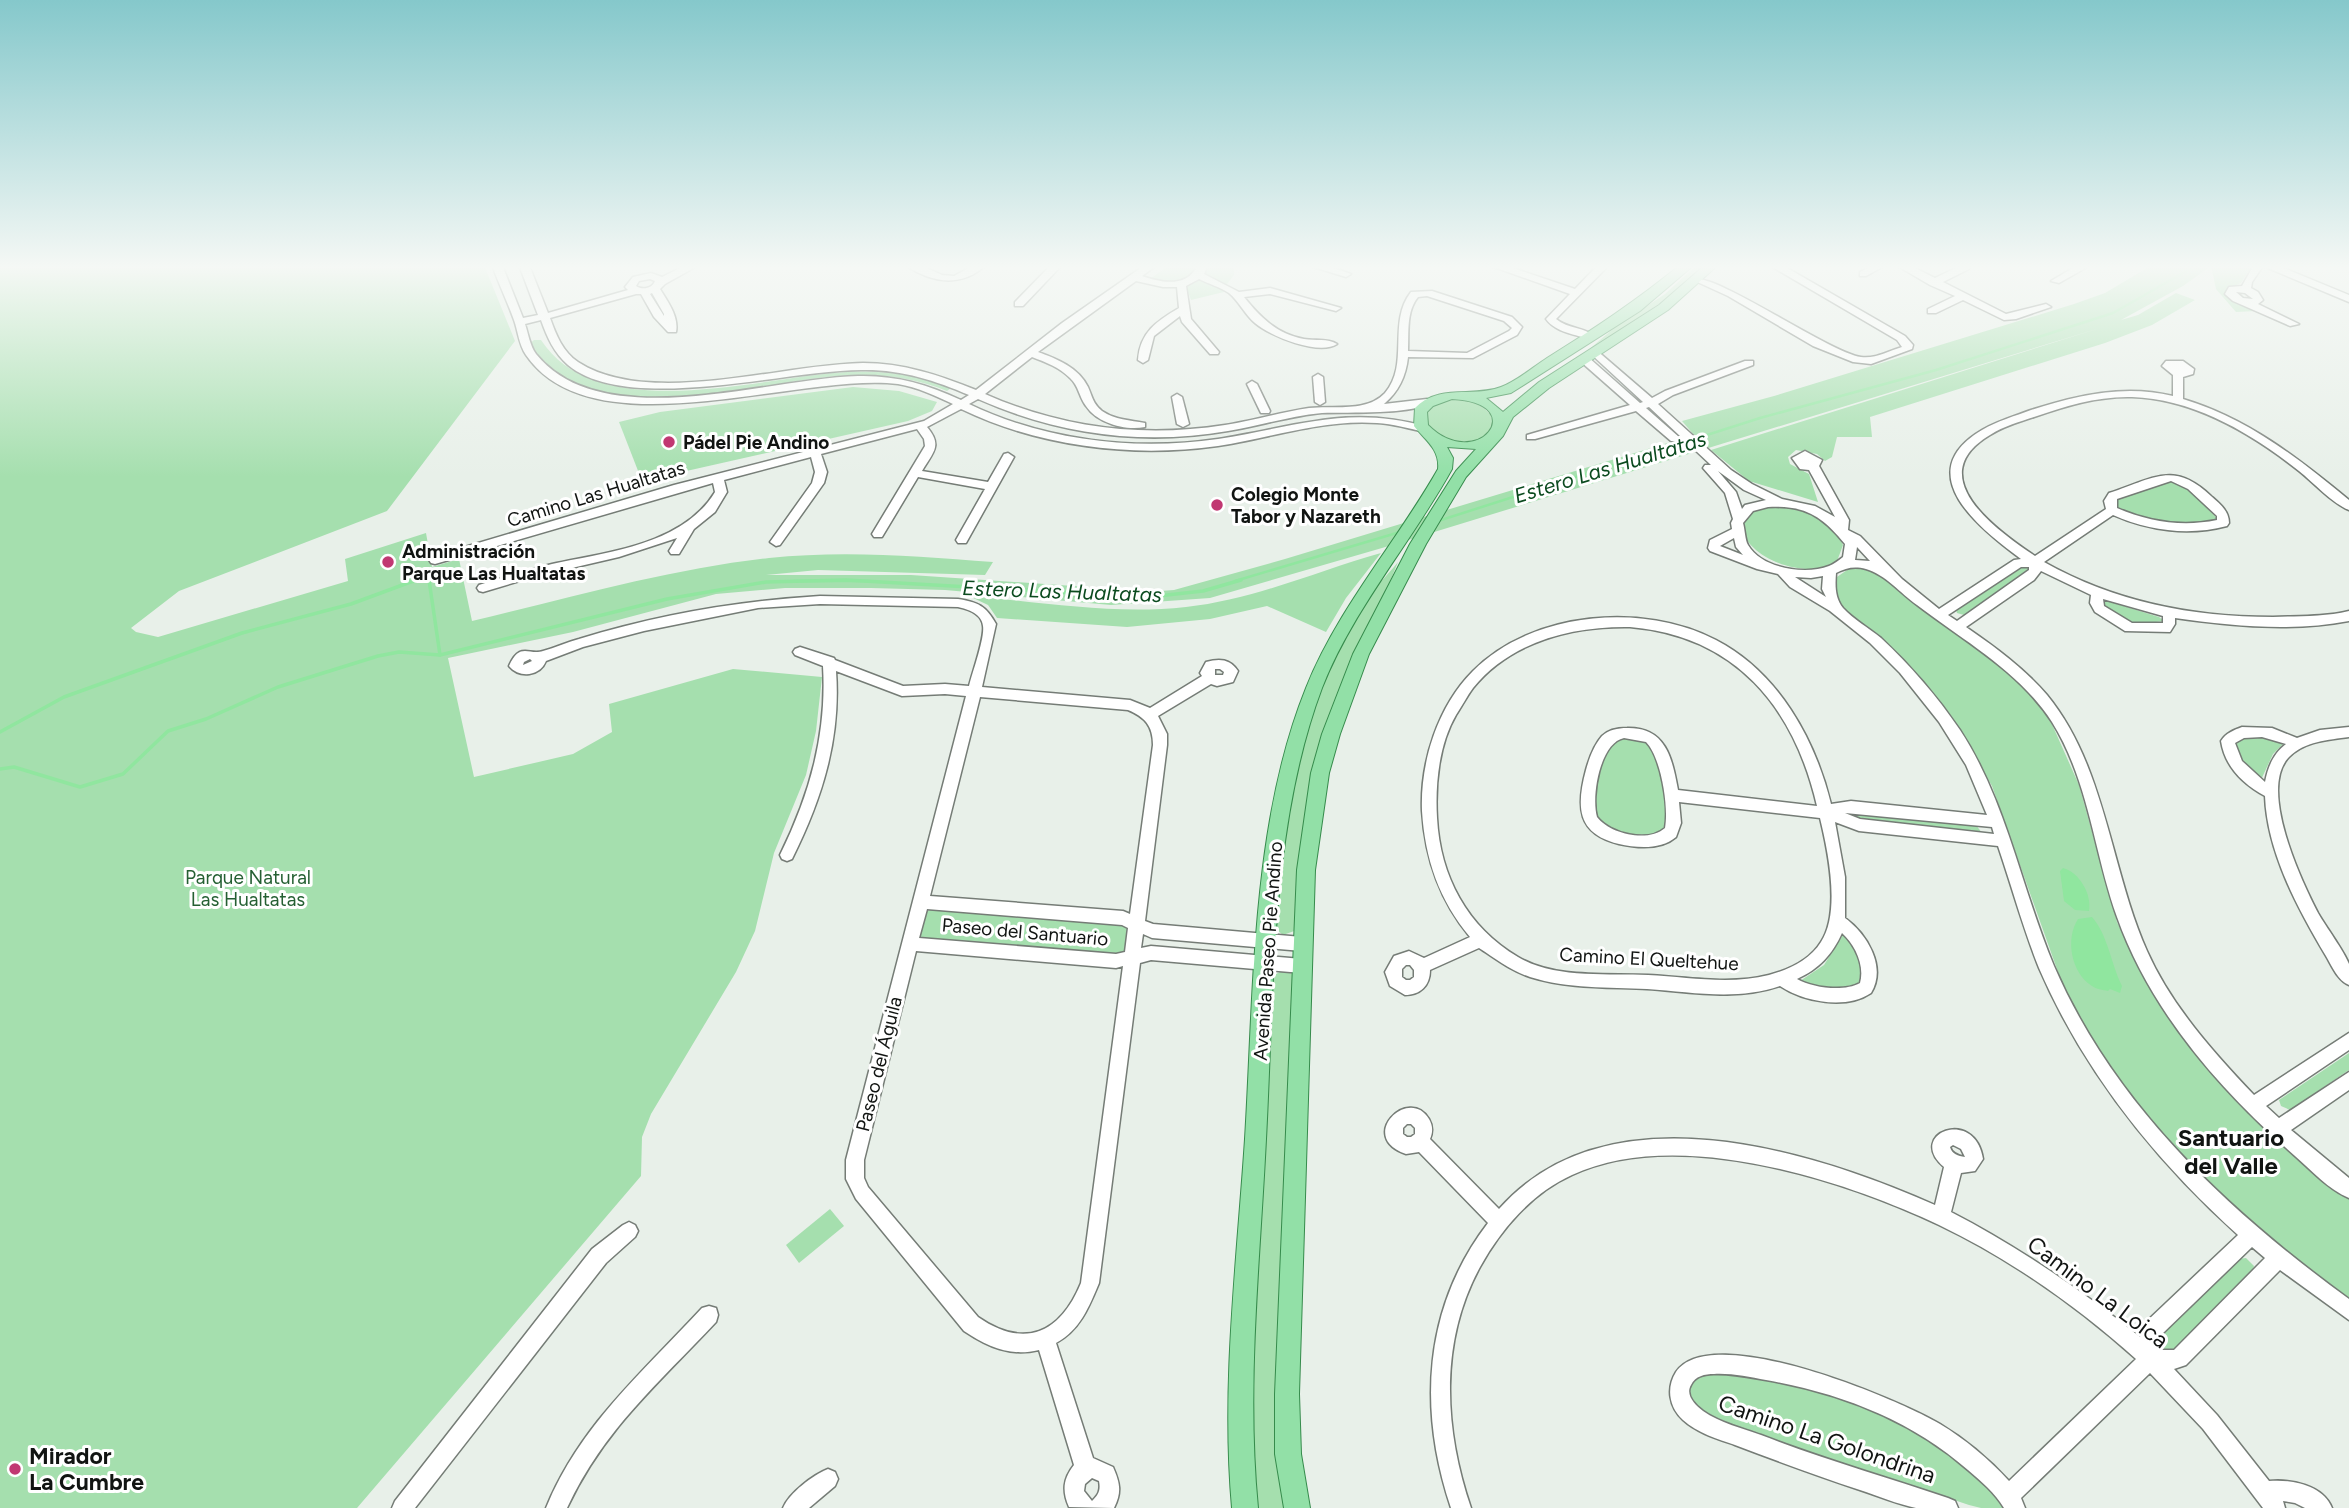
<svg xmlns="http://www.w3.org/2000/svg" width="2349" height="1508" viewBox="0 0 2349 1508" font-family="Figtree,sans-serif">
  <rect width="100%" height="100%" fill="#e8f0e9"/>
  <!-- green -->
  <g fill="#a5dfae">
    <path d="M0,265H484L515,341L387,511L179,591L131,628L136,632L158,637L348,581L345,559L426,533L432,567L459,559L472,621C570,598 669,569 769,558C842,550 919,556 993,562L985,575L818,570L766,575H911L1074,586L1131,593L1174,590L1285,559L1694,435L1682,421L1774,396L2074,304L2105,293L2152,265H2249L2250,269L2241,283L2227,289L2226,293L2238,304L2256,311L2236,312L2216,289L2211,266L2183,286L2121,320L2138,315L2176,293L2195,300L2152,325L2105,343L1870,417L1872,437H1837L1832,457L1825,461L1817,454L1796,450L1788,457L1790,464L1809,474L1818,502L1749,481L1711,450L2100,328L1382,548L1210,598L1111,605L945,590L871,588H785L716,594L573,632L448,658L474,777L573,754L612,732L609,704L733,669L822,677L816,731L806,775L774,853L755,931L736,972L651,1114L642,1137L641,1176L357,1508H0Z"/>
    <path d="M1169,265L1234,266V275L1224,288L1228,291L1191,300C1183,274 1172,284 1150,279Z"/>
    <polygon points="1697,265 1705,265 1662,302 1586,352 1614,328 1665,294"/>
    <path d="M534,340H541C598,427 760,377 846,372C881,370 918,374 951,388L947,391C912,377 876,373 838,376C748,382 590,442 529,344Z"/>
    <polygon points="853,387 899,391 937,402 932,411 908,421 642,481 619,422 660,412"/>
    <path d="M1448,398C1470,400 1485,403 1496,423L1482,440C1460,443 1448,441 1429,431L1424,410Z"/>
    <path d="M2171,480L2181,482L2218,519C2192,528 2139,524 2117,507L2118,498Z"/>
    <path d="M1790,507C1812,512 1834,523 1843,545L1836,564C1783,586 1711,530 1758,509C1767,505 1780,507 1790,507Z"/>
    <path d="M1381,553L1346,598L1326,632L1267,606L1210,619L1127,627L997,618L988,605L969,596C1042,602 1113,615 1186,607C1253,600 1317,571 1381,553Z"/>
    <path d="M1398,562L1378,611L1347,671L1297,930L1283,935L1277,930L1276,921C1281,818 1304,690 1363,603C1373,589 1387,576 1398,562Z"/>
    <polygon points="2023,565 2031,571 1964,615 1957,613 1956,610"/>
    <polygon points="1853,566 1876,572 2012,674 2033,697 2051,722 2079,785 2117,922 2138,966 2172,1020 2252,1114 2298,1159 2349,1198 2349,1303 2238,1213 2173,1146 2128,1095 2090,1039 2064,989 1992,786 1957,726 1912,668 1845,609 1837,599 1834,579"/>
    <polygon points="2104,600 2159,617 2164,621 2131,625 2101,606"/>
    <path d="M1625,738C1632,738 1641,737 1647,741C1662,752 1668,810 1665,828L1656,836C1642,834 1625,835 1612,831C1578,820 1600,761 1614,740Z"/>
    <polygon points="2243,738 2273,738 2285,742 2273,754 2260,782 2233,751 2235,740"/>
    <polygon points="1852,812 1976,825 1982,833 1855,821 1849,817"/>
    <polygon points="934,908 1120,922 1127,928 1125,950 1118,957 923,940 919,934 926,912"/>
    <polygon points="1844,933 1849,934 1864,966 1863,982 1849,989 1803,986 1800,981 1824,965"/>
    <polygon points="1284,970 1292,974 1295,980 1286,1508 1255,1508 1249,1430 1271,983 1274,975"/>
    <polygon points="2349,1053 2349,1070 2290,1110 2281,1106 2279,1100"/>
    <polygon points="830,1209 844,1226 799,1263 786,1245"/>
    <polygon points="2246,1258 2254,1266 2252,1273 2171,1352 2164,1352 2156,1341 2238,1259"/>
    <path d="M1720,1372C1827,1387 1938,1418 2006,1508H1981L1969,1505L1747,1431L1699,1410L1690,1402L1687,1393C1693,1377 1704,1375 1720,1372Z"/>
  </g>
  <!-- water -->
  <g fill="#90e69f">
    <path d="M2063,868C2079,872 2092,894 2089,911L2075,910L2064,901L2060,871Z"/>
    <path d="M2092,917C2108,935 2111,964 2122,986L2120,993L2110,989L2108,991C2103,990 2096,989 2092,986C2071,973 2065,939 2078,919Z"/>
  </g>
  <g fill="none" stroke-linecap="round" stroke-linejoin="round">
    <!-- stream-far1 -->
    <g stroke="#90e69f" stroke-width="2.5">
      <polyline points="1438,521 1760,418 1936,370 2113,313 2197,265"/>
      <polyline points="412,581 428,574 429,581"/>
      <polyline points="794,581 869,581"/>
      <polyline points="1235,581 1400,532"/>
    </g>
    <!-- stream -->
    <g stroke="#90e69f" stroke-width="3.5">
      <polyline points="429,580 440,655"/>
      <polyline points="0,732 64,697 242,633 351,604 416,580"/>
      <polyline points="0,769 14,767 80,787 123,774 168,731 206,719 278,687 378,656 399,652 440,655 667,599 766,582 846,580 1149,597 1203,591 1241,580"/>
    </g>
    <!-- minor casing -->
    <g stroke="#757c76" stroke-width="3">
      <g id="minor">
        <path d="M492,265H502L523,318L538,315L519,265H529L548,313L628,290L625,287L633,277L651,273L662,277L686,265H699L665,284L660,289C668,302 679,317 676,332H668L654,317L641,294H636L550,318C556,335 563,352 578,362C649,408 782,364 863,363C903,363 939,375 976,390L1062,323L1145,265H1157L1142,276C1162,283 1187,288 1198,265H1208L1204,274L1239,292L1270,288L1341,308L1336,311L1270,294L1244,297C1260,317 1277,334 1304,339C1315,341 1328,338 1337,344C1319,356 1270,336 1255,323C1245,315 1239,301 1229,293C1220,287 1209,284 1199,279L1186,286L1191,319L1219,352L1218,354H1210L1182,322L1180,316L1154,336L1148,360L1143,363L1138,360C1140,332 1157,321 1179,308L1177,287H1163L1136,281L1038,352C1057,359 1078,367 1088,387C1092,396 1093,404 1102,411C1115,420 1130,420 1145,423V427C1125,431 1097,423 1086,406C1079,397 1079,386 1070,378C1059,367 1045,362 1032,357L985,394C1062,428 1142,438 1225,425C1253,421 1281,412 1309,408C1334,405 1366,413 1385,393C1410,364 1387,323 1411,292L1432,291L1512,317L1522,327L1517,335L1473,358L1408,357C1406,377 1398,392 1384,404L1427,399L1432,402C1414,415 1348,412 1322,413C1290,416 1259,426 1228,431C1142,446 1057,434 978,399L969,404C1046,441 1135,451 1218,439C1296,427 1348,404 1428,427V431L1424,432C1408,428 1393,424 1377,423C1323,419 1271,438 1218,446C1132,458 1040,447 961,409L927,427C943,446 933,452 922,471L988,482L1004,454L1008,453L1014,457L966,543H958L956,540L985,489L918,477L882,537H874L872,534L925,446L924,439L917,429L821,454L827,472L824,483L780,545L776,546L770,542L812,483L815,472L811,457L724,480L727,492L715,512L694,529L679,554H671L669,551L677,538L619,557L533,577L483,592L479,591L477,588L479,585C503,577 527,570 552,564C607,552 683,545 715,492L713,483L435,564L431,563L429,560L431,557L674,485L924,421L953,404C936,396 917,387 898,384C798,372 593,453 526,355C519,345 518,331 514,320C507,301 499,284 492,265ZM650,279L655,281C652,289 642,290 636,286L639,281ZM652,293L664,314V316L650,294ZM1427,296L1504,321L1512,328L1509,331L1467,353L1408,351C1409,332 1406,312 1418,297ZM541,320C547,337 554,353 568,365C628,415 787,370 861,370C900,369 934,380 969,395L961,400C927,384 895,375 858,376C767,378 602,436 536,354C530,346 528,333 525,324Z"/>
        <path d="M905,265H920L942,275L954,276L974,265H986C961,288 932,283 905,265Z"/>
        <polygon points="1051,265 1062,265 1023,306 1015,306 1015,302"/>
        <polygon points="1307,265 1325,265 1351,274 1346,277"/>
        <path d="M1488,265H1504L1575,289L1598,265H1609L1556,319C1568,329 1585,327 1596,337L1591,340C1576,334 1556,333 1546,319L1570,294Z"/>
        <path d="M1769,265H1782L1905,336L1913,345L1912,349L1871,364L1853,362L1813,346L1728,296L1693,280C1710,269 1828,352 1861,357C1875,359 1889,351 1902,347L1897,340Z"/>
        <polygon points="1873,265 1886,265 1866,276 1860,276 1860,272"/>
        <polygon points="1896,265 1909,265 1935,278 1962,265 1970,265 1969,269 1943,282 2006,314 2046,304 2051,307 2016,319 2004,320 1963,300 1936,313 1928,313 1928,309 1955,296 1930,285"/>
        <polygon points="2078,265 2089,266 2059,283 2051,281"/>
        <path d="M2254,265H2276L2349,295V302L2263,266L2252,282L2251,288L2258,292L2263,300L2258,304L2299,324L2290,326L2233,301L2225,294L2229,287L2242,286ZM2236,292L2245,293L2253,299L2243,298Z"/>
        <path d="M1595,349L1652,398L1665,391L1745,361H1753V365L1673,395L1658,404L1731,470L1752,484L1782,499L1815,506L1835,517L1809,470L1800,469L1792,458L1805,451L1822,460L1819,466L1849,520L1848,530L1860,536L1902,579L1939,609L2014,560L2021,559C1980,529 1909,473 1982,430C1997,421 2015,416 2031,410C2077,395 2125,384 2173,396V375L2162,366L2166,361H2183L2194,369L2193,374L2183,377V399C2247,418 2298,458 2349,500V510C2333,504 2313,482 2299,471C2251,433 2194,399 2132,397C2098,396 2066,406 2034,417C2019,422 2004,426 1990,435C1921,476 1996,530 2035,556L2106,509L2104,501L2109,493C2153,479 2173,460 2211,496C2220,504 2229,511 2229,523L2227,526C2189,536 2149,531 2113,515L2044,562C2115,602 2192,617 2273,617C2299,616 2324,617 2349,611V621C2293,632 2231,626 2175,618V624L2170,632L2125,631L2095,612L2090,603L2091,595L2041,571L2034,580L1966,627C1995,647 2024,668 2047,695C2106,767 2110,868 2147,951C2171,1005 2213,1052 2254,1095L2349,1033V1050L2266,1106L2279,1118L2349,1072V1090L2291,1130L2349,1178V1198C2329,1190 2311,1170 2295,1156C2220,1090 2151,1012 2117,917C2094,853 2089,781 2052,722C2019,671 1964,641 1917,605C1900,593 1886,575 1866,569C1854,566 1846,568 1836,573C1835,586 1835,598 1843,608C1853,619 1869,628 1881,638C1910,665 1937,696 1960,730C2007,802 2021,888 2054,966C2114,1105 2228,1211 2349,1299V1320L2280,1270L2186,1365L2174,1369L2217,1415L2269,1481C2291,1479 2323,1485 2332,1508H2305L2295,1503L2283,1501L2285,1508H2263L2203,1429L2150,1373L2021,1498L2025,1508H2004C1995,1493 1981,1481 1968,1470C1911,1420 1840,1393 1766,1380C1749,1377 1731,1373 1714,1374C1705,1374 1695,1376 1691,1385C1685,1395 1695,1405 1703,1411C1720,1423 1742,1428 1761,1435C1823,1459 1886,1477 1948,1498L1955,1501L1958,1508C1945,1508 1929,1508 1916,1508C1897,1504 1878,1496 1860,1490C1818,1476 1777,1461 1735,1445C1718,1439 1697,1433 1683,1420C1669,1407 1666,1388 1676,1372C1710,1320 1898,1399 1940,1424C1965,1439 1989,1459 2009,1481L2136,1359C2078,1307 2010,1259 1939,1225C1841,1179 1677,1126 1572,1175C1532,1193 1501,1229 1480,1267C1439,1342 1444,1429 1471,1508H1451C1418,1410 1423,1308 1488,1223L1419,1152L1406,1154C1356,1137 1409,1085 1429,1119C1433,1126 1433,1132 1430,1139L1499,1209C1607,1087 1808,1149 1935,1205L1944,1167C1905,1134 1975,1106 1983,1159L1975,1171L1961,1173L1951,1212C2019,1247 2081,1290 2140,1337L2148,1320L2238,1235C2154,1159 2084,1072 2039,968C2023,928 2012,887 1998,846L1859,831L1835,822L1845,877V918C1867,934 1887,967 1871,993C1846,1010 1804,1002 1780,986C1737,1001 1691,992 1647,989C1608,987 1568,989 1530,977C1511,971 1496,959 1479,948L1430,970C1430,986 1420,995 1405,995L1390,986L1385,972L1394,956L1409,951L1424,958L1470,937C1439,900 1425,859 1422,811C1420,762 1438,706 1473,671C1532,611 1644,602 1716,640C1778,672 1815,739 1831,804L1851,801L1987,815L1966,765L1939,722L1900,673L1870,643L1830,611L1790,587L1778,574L1757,569L1710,551L1708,548L1710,540L1732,529L1731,523L1733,519L1725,493L1703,468L1705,465H1711L1649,407L1646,408L1679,437V441H1671L1636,411L1535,439H1527V435L1630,405L1580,361V357H1588L1640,403L1643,402L1591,354V350ZM1718,471L1744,490L1766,500L1745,505L1742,509L1736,492ZM2171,481L2188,489L2217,516V520C2183,527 2149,522 2117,508V499ZM1768,507C1805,505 1822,516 1845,544L1843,557C1839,560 1834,564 1829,566C1806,575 1762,569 1748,545C1745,540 1745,530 1743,523L1753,511ZM1734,538L1736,547L1743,555L1720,546ZM1857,547L1870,561L1855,560ZM2021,567H2029V570L1957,621L1948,615ZM1823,576L1822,589L1826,597L1795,577L1811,578ZM2103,599L2163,616V623H2132L2104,606ZM1630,627C1736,636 1794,707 1817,806L1678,790C1672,758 1666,727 1627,728C1618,728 1608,730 1602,736C1594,745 1589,759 1586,770C1576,807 1577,834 1619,844C1637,848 1661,850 1676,837L1681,823L1679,802L1820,818C1828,851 1841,912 1821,942C1810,960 1788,970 1769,975C1730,985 1688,977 1648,975C1607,973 1555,979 1518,957C1467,927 1440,876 1437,818C1435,784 1439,744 1456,715C1462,706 1467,696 1473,688C1511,641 1573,626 1630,627ZM1624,738L1646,742C1661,757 1669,807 1665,828C1648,843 1610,834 1597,817C1591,796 1600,743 1624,738ZM1845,813L1992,827L1994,834L1860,819ZM1842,933C1855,945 1865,965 1860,983C1844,992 1813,988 1797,979C1819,969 1832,955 1842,933ZM1406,965H1410L1414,970V977L1410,980H1406L1402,977V969ZM1407,1124H1411L1415,1128V1134L1411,1137H1407L1403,1134V1128ZM1953,1145L1961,1149L1965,1157C1958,1156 1952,1154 1950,1147ZM2252,1247L2265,1258L2174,1350H2159L2158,1341L2162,1334Z"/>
        <polygon points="1318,374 1323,377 1325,402 1320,405 1315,402 1313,377"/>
        <polygon points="1252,381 1257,384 1270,411 1269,413 1261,413 1260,411 1247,384"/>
        <polygon points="1177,394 1182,397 1189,424 1183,427 1177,424 1172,397"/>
        <path d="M820,596L958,599C978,602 986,606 996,624L982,687L1130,700L1150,708L1202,676L1200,673L1206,662C1220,658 1230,659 1238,671L1233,682L1217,686L1211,684L1158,716L1167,734V745L1145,921L1153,924L1302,937L1308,939L1310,944L1308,949L1302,951L1152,938L1143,934L1141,948L1151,946L1302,959L1308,961L1310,966L1308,971L1302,973L1151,960L1140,963L1099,1283C1089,1307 1080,1330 1056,1343L1093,1458L1113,1467C1120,1483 1122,1492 1114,1508L1069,1507C1062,1491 1063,1479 1074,1465L1039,1350C1010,1357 988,1347 964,1331L856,1199L846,1179V1160L966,696L945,694L902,696L836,671C841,739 822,799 792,859L787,861L782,859L780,855C810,794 827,734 823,666L795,655L793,652L795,649L800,647L834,658L835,660L903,686L945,684L969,686C972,673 985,638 983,626C982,614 968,609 958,607L820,604L758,608L644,631L583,647L546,661C540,676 520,679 509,666C520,641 529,656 543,651C555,648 567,642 579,639C657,615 738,601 820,596ZM530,659L532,661L523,665L524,662ZM1215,669H1220L1224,672L1223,675H1215ZM980,697L1128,710C1145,717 1153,726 1153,745L1130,914L1123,911L930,896ZM927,909L1122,925L1128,928L1125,952L1116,954L919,938ZM916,951L1116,968L1123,966L1081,1283C1060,1334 1024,1349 978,1317L868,1187L864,1178V1160ZM1092,1478L1099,1481C1101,1491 1098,1495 1092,1501L1084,1491L1085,1484Z"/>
        <path d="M2242,727L2272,728L2297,738L2320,730L2349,727V737C2328,740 2305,741 2289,757C2258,789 2301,880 2318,913C2326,927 2344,951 2349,964C2349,970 2349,979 2349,985C2338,981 2332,966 2326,956C2298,909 2267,852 2265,796C2243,784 2225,767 2221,741C2226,733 2234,730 2242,727ZM2262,737L2286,744C2273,754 2268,767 2265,782L2242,761L2235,743L2244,738Z"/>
        <polygon points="629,1222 635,1225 638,1231 635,1237 606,1263 415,1508 392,1508 395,1501 592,1249 623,1225"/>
        <path d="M709,1306L716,1308L718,1315L716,1322C658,1384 604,1429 567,1508H546C580,1425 642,1373 702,1308Z"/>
        <path d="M828,1469L835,1472L838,1479L835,1486L809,1508H783C789,1493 813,1475 828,1469Z"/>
      </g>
    </g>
    <!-- major casing -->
    <g stroke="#368b4c" stroke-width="2">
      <path id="major" d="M1680,265H1694L1640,311L1511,393L1486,398L1503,412L1539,382L1659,305L1705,265H1718L1668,310L1549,388L1513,417L1503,436L1466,477L1426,544L1369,654L1340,734L1329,773L1315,870L1299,1394L1301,1454L1310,1508H1284L1275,1454V1394L1297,870L1311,773L1322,734L1353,654L1410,544L1456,471L1476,449L1447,447L1453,458L1452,469C1411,543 1353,609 1322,688C1270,826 1274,993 1266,1139C1260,1262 1246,1385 1258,1508H1232C1221,1385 1237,1261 1245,1139C1254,993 1251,824 1306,688C1338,608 1396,543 1438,469C1440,449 1425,440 1414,426L1415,408C1440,383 1472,398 1501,387C1517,381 1533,367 1547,358C1595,328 1636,301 1680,265ZM1452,399C1533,403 1477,474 1428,425L1427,412L1433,406Z"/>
    </g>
    <!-- minor -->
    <use href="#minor" fill="#fff" fill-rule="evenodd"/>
    <!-- major -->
    <use href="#major" fill="#92e0a7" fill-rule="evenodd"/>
  </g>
  <!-- sky -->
  <linearGradient id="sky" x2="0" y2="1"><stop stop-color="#85c8cb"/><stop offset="0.56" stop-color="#f5f8f5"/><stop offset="1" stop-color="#f5f8f5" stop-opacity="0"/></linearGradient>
  <rect width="2349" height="477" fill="url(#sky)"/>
  <!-- markers -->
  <g fill="#c13872" stroke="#fff" stroke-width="2.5">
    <circle cx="669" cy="442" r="7"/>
    <circle cx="1217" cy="505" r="7"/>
    <circle cx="388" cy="562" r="7"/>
    <circle cx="15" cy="1469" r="7"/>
  </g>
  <g text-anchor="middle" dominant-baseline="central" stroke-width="6" stroke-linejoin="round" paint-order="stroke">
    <!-- poi labels -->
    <g font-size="19" font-weight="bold" fill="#111412" stroke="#fff" text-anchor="start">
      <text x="683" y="442">Pádel Pie Andino</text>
      <text x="1231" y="494">Colegio Monte<tspan x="1231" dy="22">Tabor y Nazareth</tspan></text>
      <text x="402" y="551">Administración<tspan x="402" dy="22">Parque Las Hualtatas</tspan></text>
    </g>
    <!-- street labels -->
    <g font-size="19" fill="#111412" stroke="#fff">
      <text transform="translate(596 494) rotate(-17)">Camino Las Hualtatas</text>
      <text transform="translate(1025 932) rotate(5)">Paseo del Santuario</text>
      <text transform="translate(1268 951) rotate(-86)">Avenida Paseo Pie Andino</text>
      <text transform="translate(1649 959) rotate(3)">Camino El Queltehue</text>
      <text transform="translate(879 1064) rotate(-76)">Paseo del Águila</text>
    </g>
    <!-- park labels -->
    <g font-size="19" fill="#256033" stroke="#fff">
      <text x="248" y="877">Parque Natural<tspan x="248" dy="22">Las Hualtatas</tspan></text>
    </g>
    <!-- water labels -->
    <g font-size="21" font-style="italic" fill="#0b4b1f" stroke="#fff">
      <text transform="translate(1610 467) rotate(-17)">Estero Las Hualtatas</text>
      <text transform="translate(1062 591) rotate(2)">Estero Las Hualtatas</text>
    </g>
    <!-- near-street labels -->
    <g font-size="23" fill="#111412" stroke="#fff">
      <text transform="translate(2098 1292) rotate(37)">Camino La Loica</text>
      <text transform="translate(1827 1439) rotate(19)">Camino La Golondrina</text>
    </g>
    <!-- near-poi labels -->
    <g font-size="23" font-weight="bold" fill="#111412" stroke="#fff" text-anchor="start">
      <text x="29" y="1456">Mirador<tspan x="29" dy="26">La Cumbre</tspan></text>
    </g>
    <!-- near-neighbourhood labels -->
    <g font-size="24" font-weight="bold" fill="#111412" stroke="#fff">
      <text x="2231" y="1137">Santuario<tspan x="2231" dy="28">del Valle</tspan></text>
    </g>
  </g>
</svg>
